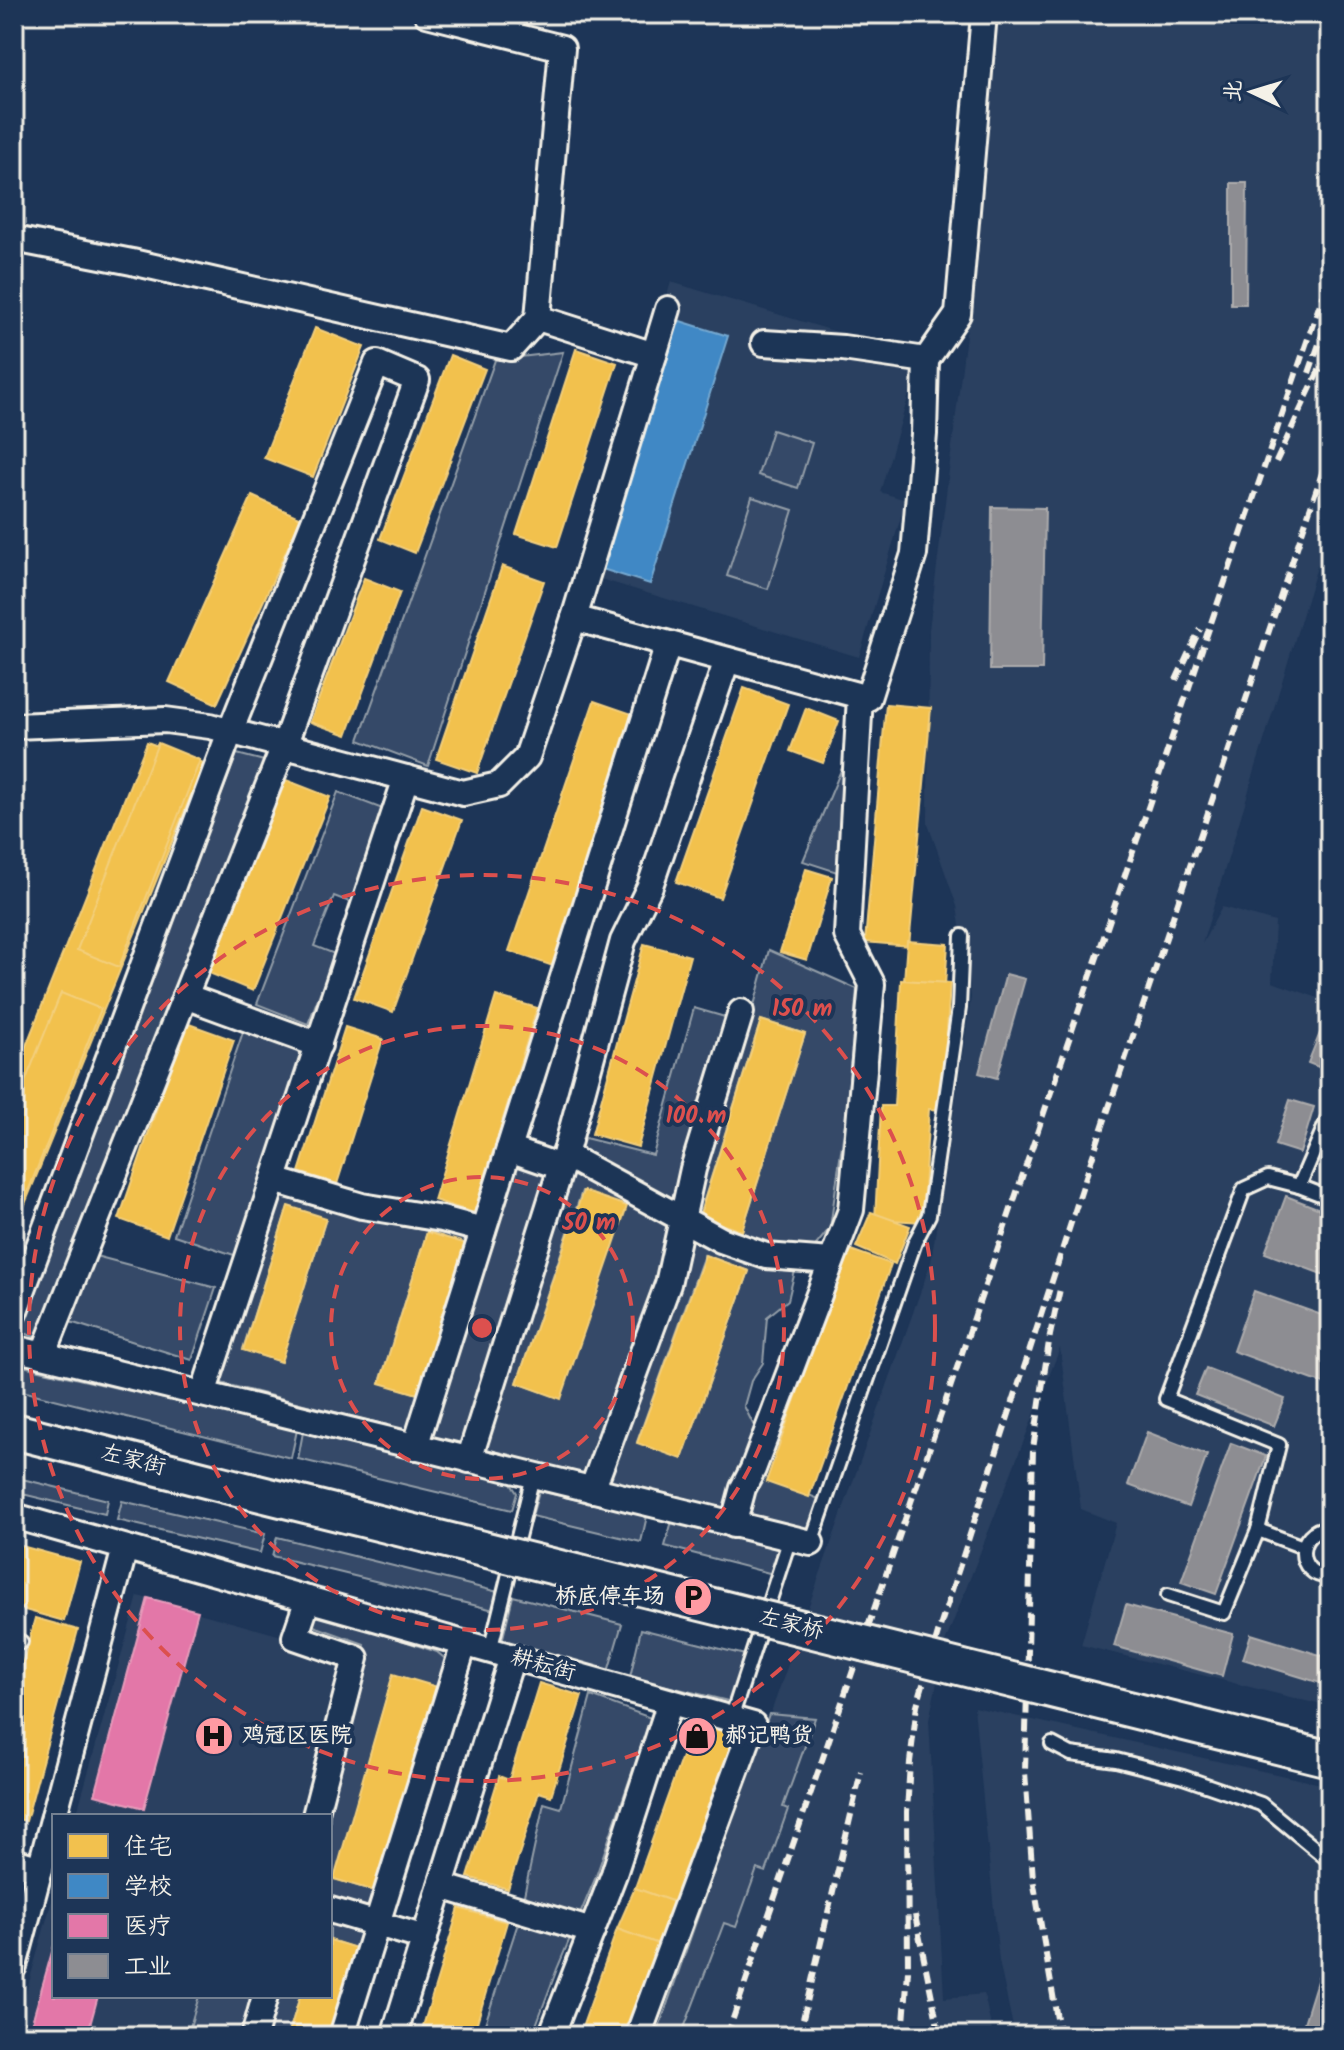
<svg xmlns="http://www.w3.org/2000/svg" width="1344" height="2050" viewBox="0 0 1344 2050" font-family="Kalam,'LXGW WenKai TC',sans-serif">
  <rect width="100%" height="100%" fill="#1d3557"/>
  <filter id="ink" filterUnits="userSpaceOnUse"><feTurbulence type="fractalNoise" baseFrequency=".0125" numOctaves="2"/><feDisplacementMap in="SourceGraphic" scale="16" xChannelSelector="R" yChannelSelector="G"/><feConvolveMatrix kernelMatrix="1 2 1 2 8 2 1 2 1" color-interpolation-filters="sRGB"/></filter>
  <g filter="url(#ink)">
    <!-- built -->
    <g fill="#2a4060">
      <polygon points="993,14 1330,14 1330,524 1202,944 1222,907 1275,922 1272,982 1330,1002 1330,1707 1081,1645 1116,1523 1081,1509 1060,1348 946,1640 929,1720 944,1998 984,1994 993,2036 656,2036 931,1262 971,997 957,906 928,824 929,630 967,327"/>
      <polygon points="671,282 920,357 880,492 906,500 859,657 584,574"/>
      <polygon points="138,1596 353,1656 308,1816 76,1816"/>
      <polygon points="974,1707 1330,1786 1330,2036 1015,2036 999,1961"/>
      <polygon points="54,1893 54,1996 257,1996 245,2036 14,2036"/>
    </g>
    <!-- green -->
    <g fill="#354a67" stroke="#949ea8" stroke-width="2" fill-rule="evenodd">
      <polygon points="563,352 428,766 359,740 495,360"/>
      <polygon points="772,430 812,443 798,488 758,475"/>
      <polygon points="752,497 793,510 768,589 727,576"/>
      <polygon points="849,751 840,873 803,861"/>
      <polygon points="237,754 264,761 37,1338 17,1330"/>
      <polygon points="338,792 388,811 352,903 334,896 314,946 335,954 308,1024 257,1004"/>
      <path d="M769,950L857,989L846,1117L830,1228L795,1271L788,1300L767,1317L763,1363L751,1381L744,1406L755,1428L746,1470L819,1499L808,1533L221,1383L280,1195L348,1216L492,1243L516,1161L574,1174L581,1137L653,1155L694,1008L749,1024ZM761,1020L805,1034L742,1231L699,1216ZM582,1191H583L560,1398L517,1383ZM288,1207L326,1219L280,1362L243,1349ZM427,1232L467,1244L421,1395L380,1382ZM704,1255L749,1271L682,1458L637,1442Z"/>
      <polygon points="243,1032 306,1049 237,1256 174,1235"/>
      <polygon points="88,1254 216,1288 192,1360 64,1320"/>
      <polygon points="14,1364 297,1430 291,1458 14,1389"/>
      <polygon points="303,1432 509,1481 517,1493 512,1510 298,1459"/>
      <polygon points="14,1477 108,1500 105,1514 14,1492"/>
      <polygon points="539,1491 647,1516 641,1542 532,1516"/>
      <polygon points="122,1501 265,1534 260,1553 117,1520"/>
      <polygon points="672,1521 781,1550 773,1574 665,1546"/>
      <polygon points="277,1537 498,1592 494,1610 272,1556"/>
      <polygon points="513,1596 622,1624 608,1672 501,1646"/>
      <path d="M316,1611L437,1652L449,1662L335,2036H331L355,1948L330,1940V1816H323L345,1737L364,1644L311,1625ZM393,1675L436,1688L377,1892L335,1879Z"/>
      <polygon points="641,1629 745,1655 732,1702 630,1677"/>
      <polygon points="591,1696 651,1718 595,1879 557,1969 532,2036 481,2036 518,1923 544,1803 561,1808"/>
      <polygon points="769,1714 815,1718 783,1807 788,1809 766,1872 757,1869 736,1927 724,1923 681,2036 656,2036"/>
      <polygon points="199,1996 258,1996 247,2036 220,2036 190,2027"/>
      <polygon points="272,1996 300,1996 288,2036 261,2036"/>
    </g>
    <!-- homes -->
    <g fill="#f2c14e" stroke="#f3cf7c" stroke-width="2">
      <polygon points="315,328 364,347 313,477 264,458"/>
      <polygon points="576,349 617,363 557,547 516,534"/>
      <polygon points="450,355 485,369 415,553 380,539"/>
      <polygon points="252,496 301,518 217,704 169,682"/>
      <polygon points="502,566 544,581 477,773 436,759"/>
      <polygon points="364,578 400,592 347,735 310,722"/>
      <polygon points="744,688 788,704 720,898 676,882"/>
      <polygon points="594,701 638,716 553,966 509,951"/>
      <polygon points="886,704 931,708 909,946 865,942"/>
      <polygon points="806,708 839,721 823,763 790,751"/>
      <polygon points="147,742 204,763 14,1231 14,1076"/>
      <polygon points="158,743 200,760 119,967 77,950"/>
      <polygon points="286,780 330,797 253,991 209,973"/>
      <polygon points="422,806 462,820 393,1012 354,998"/>
      <polygon points="806,869 832,877 807,960 780,952"/>
      <polygon points="907,941 948,944 945,985 904,981"/>
      <polygon points="644,944 690,956 638,1147 592,1134"/>
      <polygon points="901,980 950,983 942,1110 929,1109 922,1222 875,1219 881,1106 894,1106"/>
      <polygon points="61,993 101,1009 14,1226 14,1109"/>
      <polygon points="496,996 537,1008 474,1213 434,1200"/>
      <polygon points="761,1020 805,1034 742,1231 699,1217"/>
      <polygon points="186,1023 234,1040 167,1236 119,1219"/>
      <polygon points="345,1027 383,1039 337,1184 299,1172"/>
      <polygon points="583,1191 627,1206 561,1399 517,1383"/>
      <polygon points="288,1206 326,1218 281,1362 243,1350"/>
      <polygon points="871,1212 910,1226 895,1264 856,1247"/>
      <polygon points="427,1232 467,1244 421,1395 380,1383"/>
      <polygon points="848,1249 891,1264 809,1497 766,1482"/>
      <polygon points="705,1255 749,1271 682,1459 637,1443"/>
      <polygon points="14,1544 80,1562 64,1621 14,1607"/>
      <polygon points="35,1618 78,1630 26,1821 14,1818 14,1694"/>
      <polygon points="393,1674 437,1687 378,1892 334,1879"/>
      <polygon points="539,1683 582,1696 551,1796 539,1792 508,1889 468,1877 499,1776 509,1780"/>
      <polygon points="695,1720 737,1735 677,1903 635,1888"/>
      <polygon points="635,1888 677,1903 659,1944 617,1929"/>
      <polygon points="459,1908 507,1922 473,2036 420,2036"/>
      <polygon points="617,1929 659,1944 625,2036 579,2036"/>
      <polygon points="330,1940 356,1948 331,2036 288,2036 300,1996 330,1996"/>
    </g>
    <!-- schools -->
    <polygon fill="#3f88c5" stroke="#75a8d0" stroke-width="2" points="677,320 728,336 650,584 599,568"/>
    <!-- health -->
    <g fill="#e377a8" stroke="#e89cbb" stroke-width="2">
      <polygon points="148,1598 198,1611 144,1808 95,1795"/>
      <polygon points="54,1945 54,1996 98,1996 87,2036 28,2036"/>
    </g>
    <!-- industry -->
    <g fill="#8d8d92" stroke="#acabac" stroke-width="2">
      <polygon points="1231,183 1247,183 1246,304 1231,304"/>
      <polygon points="992,507 1045,508 1042,670 990,670"/>
      <polygon points="1006,974 1025,979 997,1078 979,1073"/>
      <polygon points="1320,1033 1330,1036 1329,1071 1308,1063"/>
      <polygon points="1290,1100 1314,1107 1300,1153 1275,1145"/>
      <polygon points="1286,1196 1330,1213 1330,1277 1265,1253"/>
      <polygon points="1254,1291 1330,1318 1330,1386 1233,1351"/>
      <polygon points="1206,1368 1285,1399 1274,1426 1195,1395"/>
      <polygon points="1147,1432 1207,1455 1188,1507 1128,1485"/>
      <polygon points="1231,1443 1266,1456 1216,1594 1181,1582"/>
      <polygon points="1126,1605 1233,1634 1222,1676 1114,1646"/>
      <polygon points="1251,1634 1330,1658 1330,1686 1243,1659"/>
      <polygon points="1330,1939 1330,2036 1300,2036"/>
    </g>
    <g fill="none" stroke-linecap="round" stroke-linejoin="round">
      <!-- service casing -->
      <g stroke="#f4f1e8" stroke-width="18">
        <g id="service">
          <polyline points="1330,1114 1299,1186 1330,1198"/>
          <polyline points="1299,1186 1268,1178 1244,1189 1166,1399 1279,1445 1258,1530 1303,1547"/>
          <path d="M1330,1527C1294,1530 1294,1576 1330,1577"/>
          <polyline points="811,1543 915,1242 929,1215 959,1008 962,936"/>
          <polyline points="1168,1595 1224,1613 1258,1530"/>
          <polyline points="14,1639 21,1642"/>
          <polyline points="490,1651 533,1476"/>
          <polyline points="731,1719 790,1538"/>
          <polyline points="1052,1744 1071,1754 1116,1760 1183,1777 1261,1804 1330,1861"/>
        </g>
      </g>
      <!-- minor casing -->
      <g stroke="#f4f1e8" stroke-width="30">
        <g id="minor">
          <polyline points="14,239 132,262 511,348 538,318 562,48 427,14"/>
          <polyline points="538,318 654,355"/>
          <polyline points="926,360 958,314 984,14"/>
          <polyline points="574,618 668,309"/>
          <polyline points="14,726 165,720 210,726 463,793 499,785 527,757 574,618 868,698 914,554 924,434 926,360 843,348 764,343"/>
          <polyline points="185,996 319,1045"/>
          <polyline points="509,1149 561,1167"/>
          <polyline points="565,1155 721,1240 766,1256 831,1261"/>
          <polyline points="274,1180 362,1206 442,1219 483,1230"/>
          <polyline points="14,1313 230,732 377,363 417,380 284,746 43,1355"/>
          <polyline points="14,1348 811,1543"/>
          <polyline points="203,1394 406,778"/>
          <polyline points="415,1447 668,644"/>
          <polyline points="469,1460 565,1155 623,941 650,886 727,660"/>
          <polyline points="592,1490 668,1284 693,1169 741,1012"/>
          <polyline points="14,1516 753,1725 638,2036"/>
          <polyline points="733,1525 743,1488 753,1469 851,1210 872,984 847,935 860,696"/>
          <polyline points="308,1599 295,1637 356,1658 315,1816"/>
          <polyline points="54,1816 125,1548"/>
          <polyline points="14,1861 40,1869"/>
          <polyline points="441,1886 592,1931"/>
          <polyline points="330,1910 425,1938"/>
          <polyline points="14,1966 54,1816"/>
          <polyline points="254,2036 265,1996"/>
          <polyline points="342,2036 464,1644"/>
          <polyline points="394,2036 512,1657"/>
          <polyline points="551,2036 614,1874 670,1702"/>
        </g>
      </g>
      <!-- secondary casing -->
      <g stroke="#f4f1e8" stroke-width="40">
        <polyline id="secondary" points="14,1431 253,1492"/>
      </g>
      <!-- service -->
      <use href="#service" stroke="#1d3557" stroke-width="12"/>
      <!-- minor -->
      <use href="#minor" stroke="#1d3557" stroke-width="24"/>
      <!-- secondary -->
      <use href="#secondary" stroke="#1d3557" stroke-width="34"/>
      <!-- rail -->
      <g stroke="#f4f1e8" stroke-width="6" stroke-dasharray="12 6" stroke-linecap="butt">
        <polyline points="1309,373 1330,312"/>
        <polyline points="1276,462 1322,364"/>
        <polyline points="1176,680 1200,629"/>
        <polyline points="915,1915 940,2036"/>
        <polyline points="727,2036 933,1438 1330,274"/>
        <polyline points="799,2036 861,1772"/>
        <polyline points="903,2036 908,1971 907,1812 910,1762 917,1705 938,1633 1091,1161 1330,449"/>
        <polyline points="1060,2036 1033,1879 1025,1772 1033,1449 1050,1335 1060,1289"/>
      </g>
      <!-- secondary-bridge casing -->
      <g stroke="#f4f1e8" stroke-width="40" stroke-linecap="butt">
        <polyline id="secondary-bridge" points="253,1492 1330,1759"/>
      </g>
      <!-- secondary-bridge -->
      <use href="#secondary-bridge" stroke="#1d3557" stroke-width="34"/>
    </g>
  </g>
  <!-- distance rings -->
  <g fill="none" stroke="#dc504e" stroke-width="4" stroke-dasharray="14 10">
    <circle cx="482" cy="1328" r="151"/>
    <circle cx="482" cy="1328" r="302"/>
    <circle cx="482" cy="1328" r="453"/>
  </g>
  <!-- icons -->
  <defs>
    <g id="parking-disc" transform="scale(2)"><circle r="9.5" fill="#ff9aa2" stroke="#1d3557"/><path d="M-3.5-5.5H1a3.5 3.5 0 0 1 0 7H-1V5.5H-3.5ZM-1-3.4V-.6H.8a1.4 1.4 0 0 0 0-2.8Z" fill="#111"/></g>
    <g id="hospital-disc" transform="scale(2)"><circle r="9.5" fill="#ff9aa2" stroke="#1d3557"/><path d="M-5-5h3v3.5h4V-5h3V5h-3V1.5h-4V5h-3Z" fill="#111"/></g>
    <g id="shop-disc" transform="scale(2)"><circle r="9.5" fill="#ff9aa2" stroke="#1d3557"/><path d="M-5-2.5h2.3a2.7 3.5 0 0 1 5.4 0H5L5.5 6h-11ZM-1.5-2.5h3a1.5 2.3 0 0 0-3 0Z" fill="#111"/></g>
  </defs>
  <g fill-rule="evenodd">
    <use href="#parking-disc" x="693" y="1597"/>
    <use href="#hospital-disc" x="214" y="1736"/>
    <use href="#shop-disc" x="697" y="1736"/>
  </g>
  <g text-anchor="middle" dominant-baseline="central" stroke-width="8" stroke-linejoin="round" paint-order="stroke">
    <!-- street labels -->
    <g font-size="22" fill="#f4f1e8" stroke="#1d3557">
      <text transform="translate(133 1461) rotate(14)">左家街</text>
      <text transform="translate(791 1625) rotate(14)">左家桥</text>
      <text transform="translate(543 1666) rotate(16)">耕耘街</text>
    </g>
    <!-- poi labels -->
    <g font-size="22" font-weight="bold" fill="#f4f1e8" stroke="#1d3557" text-anchor="start">
      <text x="665" y="1597" text-anchor="end">桥底停车场</text>
      <text x="242" y="1736">鸡冠区医院</text>
      <text x="725" y="1736">郝记鸭货</text>
    </g>
  </g>
  <circle cx="482" cy="1328" r="12" fill="#dc504e" stroke="#1d3557" stroke-width="4"/>
  <g font-size="24" text-anchor="middle" font-weight="bold" fill="#dc504e" stroke="#1d3557" stroke-width="8" stroke-linejoin="round" paint-order="stroke">
    <text x="802" y="1016">150 m</text>
    <text x="696" y="1123">100 m</text>
    <text x="589" y="1230">50 m</text>
  </g>
  <!-- margin -->
  <rect width="1344" height="2050" fill="none" stroke="#1d3557" stroke-width="48"/>
  <rect x="24" y="24" width="1296" height="2002" fill="none" stroke="#f4f1e8" stroke-width="3" filter="url(#ink)"/>
  <!-- legend -->
  <rect x="52" y="1814" width="280" height="184" fill="#1d3557" stroke="#738091" stroke-width="2"/>
  <rect x="68" y="1834" width="40" height="24" fill="#f2c14e" stroke="#738091" stroke-width="2"/>
  <text x="124" y="1854" font-size="24" fill="#f4f1e8">住宅</text>
  <rect x="68" y="1874" width="40" height="24" fill="#3f88c5" stroke="#738091" stroke-width="2"/>
  <text x="124" y="1894" font-size="24" fill="#f4f1e8">学校</text>
  <rect x="68" y="1914" width="40" height="24" fill="#e377a8" stroke="#738091" stroke-width="2"/>
  <text x="124" y="1934" font-size="24" fill="#f4f1e8">医疗</text>
  <rect x="68" y="1954" width="40" height="24" fill="#8d8d92" stroke="#738091" stroke-width="2"/>
  <text x="124" y="1974" font-size="24" fill="#f4f1e8">工业</text>
  <!-- north arrow -->
  <g transform="translate(1252 92) rotate(274)" stroke="#1d3557" stroke-width="6" paint-order="stroke">
  <path d="M0-6L14 30L0 20L-14 30Z" fill="#f4f1e8"/>
  <text y="-12" font-size="22" font-weight="bold" text-anchor="middle" fill="#f4f1e8">北</text>
  </g>
</svg>
